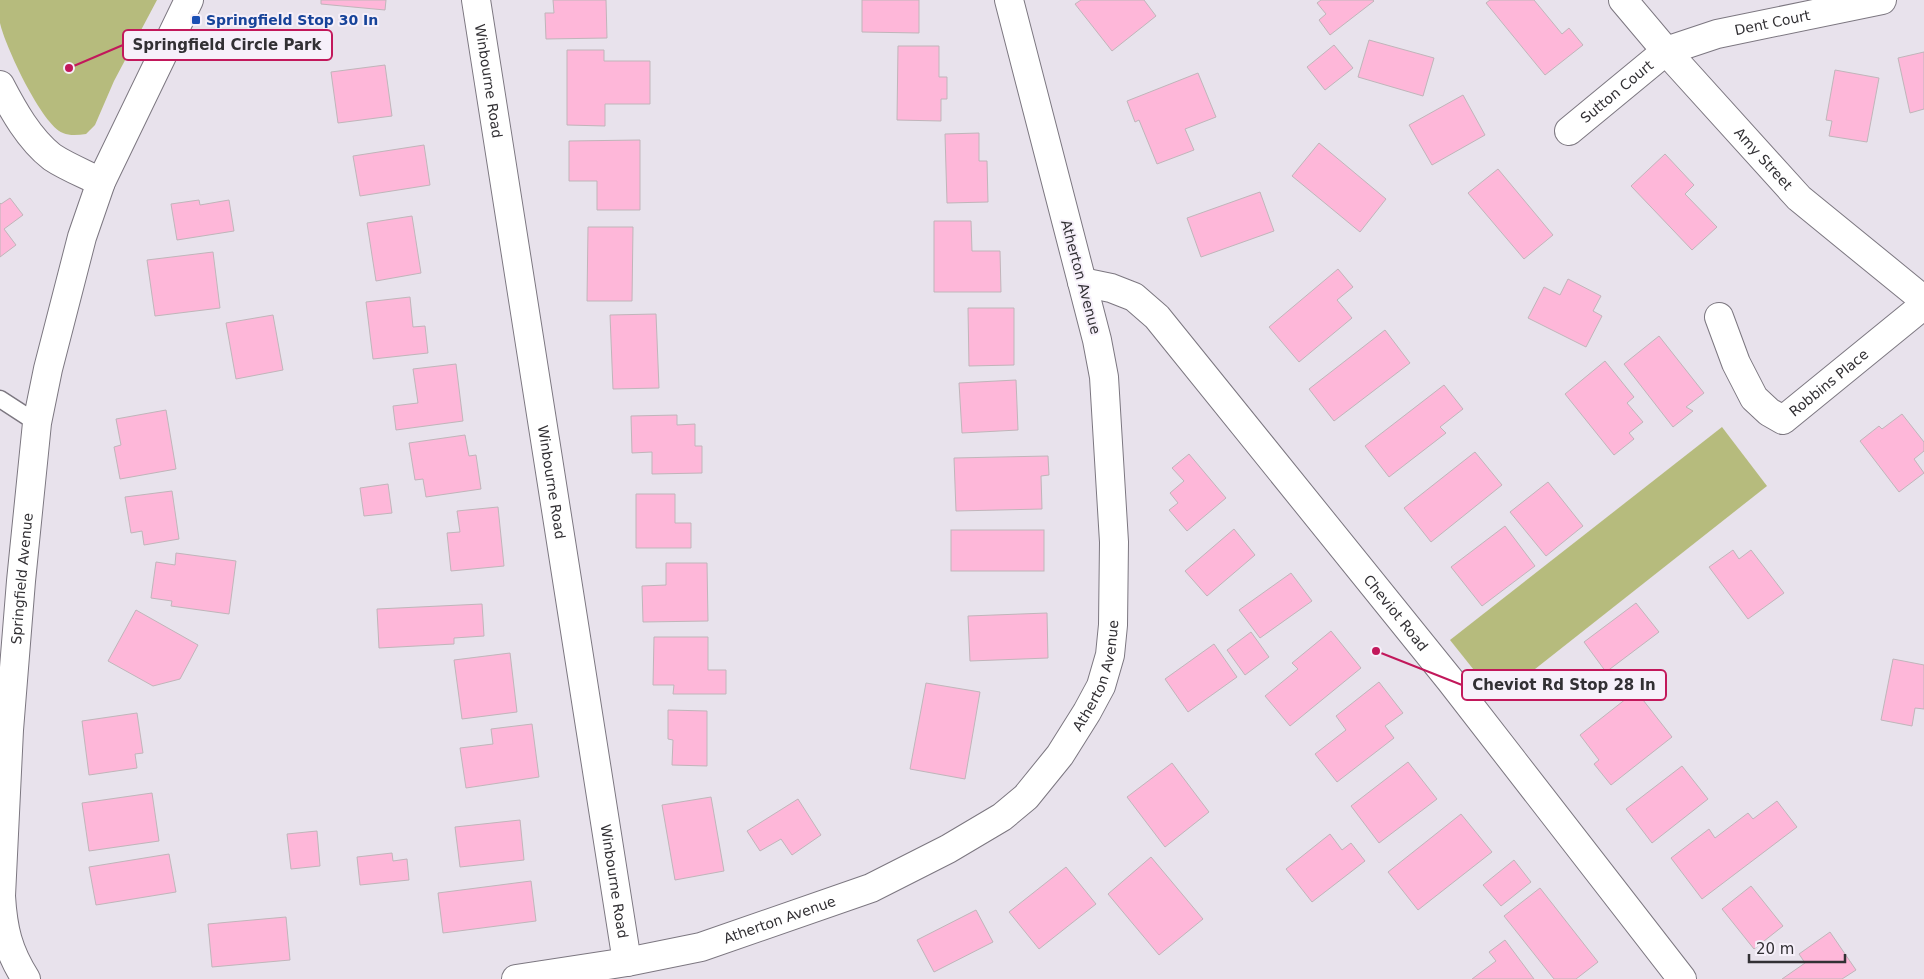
<svg xmlns="http://www.w3.org/2000/svg" width="1924" height="979" viewBox="0 0 1924 979" font-family="'DejaVu Sans',sans-serif">
  <rect width="100%" height="100%" fill="#e8e2ec"/>
  <!-- green -->
  <g fill="#b6bb7d">
    <path d="M0,0H157L114,81L95,125L86,134C78,135 70,136 63,133C42,125 5,46 0,23C0,16 0,7 0,0Z"/>
    <polygon points="1722,427 1767,486 1497,699 1450,640"/>
  </g>
  <!-- building -->
  <g fill="#feb7d9" stroke="#c0b5ba">
    <polygon points="321,0 386,0 385,10 321,4"/>
    <polygon points="553,0 606,0 607,38 546,39 545,13 554,13"/>
    <polygon points="862,0 919,0 919,33 862,32"/>
    <polygon points="1081,0 1144,0 1156,16 1112,51 1075,4"/>
    <polygon points="1321,0 1373,0 1374,1 1330,35 1319,20 1326,14 1317,3"/>
    <polygon points="1490,0 1534,0 1562,34 1569,28 1583,45 1545,75 1486,3"/>
    <polygon points="1369,40 1434,58 1423,96 1358,77"/>
    <polygon points="1334,45 1353,68 1325,90 1307,67"/>
    <polygon points="898,46 939,46 939,77 947,77 947,99 941,99 941,121 897,120"/>
    <polygon points="567,50 604,50 604,61 650,61 650,104 605,104 605,126 567,125"/>
    <polygon points="1924,52 1924,109 1910,113 1898,58"/>
    <polygon points="385,65 392,116 338,123 331,72"/>
    <polygon points="1835,70 1879,78 1867,142 1829,136 1832,121 1826,120"/>
    <polygon points="1198,73 1216,117 1185,129 1194,150 1157,164 1139,120 1135,122 1127,101"/>
    <polygon points="1463,95 1485,135 1432,165 1409,125"/>
    <polygon points="979,133 979,161 987,161 988,202 947,203 945,134"/>
    <polygon points="640,140 640,210 597,210 597,181 569,181 569,141"/>
    <polygon points="1319,143 1386,199 1360,232 1292,176"/>
    <polygon points="424,145 430,185 360,196 353,156"/>
    <polygon points="1665,154 1694,185 1685,194 1717,227 1692,250 1631,186"/>
    <polygon points="1498,169 1553,235 1524,259 1468,193"/>
    <polygon points="1260,192 1274,231 1201,257 1187,218"/>
    <polygon points="10,198 23,215 4,229 16,245 0,257 0,203 1,204"/>
    <polygon points="199,200 200,205 229,200 234,231 177,240 171,204"/>
    <polygon points="412,216 421,273 376,281 367,223"/>
    <polygon points="934,221 971,221 972,251 1000,251 1001,292 934,292"/>
    <polygon points="588,227 633,227 632,301 587,301"/>
    <polygon points="213,252 220,308 155,316 147,260"/>
    <polygon points="1338,269 1353,287 1337,300 1352,318 1299,362 1269,327"/>
    <polygon points="1568,279 1601,296 1593,311 1602,316 1586,347 1528,318 1544,287 1560,295"/>
    <polygon points="410,297 413,327 425,326 428,353 373,359 366,302"/>
    <polygon points="968,308 1014,308 1014,365 969,366"/>
    <polygon points="656,314 659,388 613,389 610,315"/>
    <polygon points="273,315 283,370 236,379 226,323"/>
    <polygon points="1385,330 1410,363 1334,421 1309,389"/>
    <polygon points="1659,336 1704,393 1686,407 1693,411 1673,427 1624,364"/>
    <polygon points="1605,361 1634,397 1627,403 1643,422 1629,433 1634,439 1614,455 1565,394"/>
    <polygon points="456,364 463,421 396,430 393,406 418,403 413,369"/>
    <polygon points="1016,380 1018,430 962,433 959,383"/>
    <polygon points="1444,385 1463,409 1440,427 1446,433 1389,477 1365,446"/>
    <polygon points="166,410 176,469 120,479 114,447 121,445 116,419"/>
    <polygon points="1902,414 1924,442 1924,451 1914,459 1924,473 1899,492 1860,441 1879,426 1882,429"/>
    <polygon points="677,415 677,425 695,424 695,446 702,446 702,473 652,474 652,452 632,453 631,416"/>
    <polygon points="465,435 469,456 476,455 481,489 426,497 423,479 415,480 409,443"/>
    <polygon points="1475,452 1502,485 1431,542 1404,508"/>
    <polygon points="1189,454 1226,498 1187,531 1169,510 1178,503 1170,493 1184,481 1172,468"/>
    <polygon points="1048,456 1049,475 1041,476 1042,509 956,511 954,458"/>
    <polygon points="1548,482 1583,526 1546,556 1510,512"/>
    <polygon points="388,484 392,513 364,516 360,488"/>
    <polygon points="172,491 179,539 144,545 142,531 131,533 125,497"/>
    <polygon points="636,494 675,494 675,523 691,523 691,548 636,548"/>
    <polygon points="498,507 504,566 451,571 447,533 460,532 457,511"/>
    <polygon points="1505,526 1535,566 1482,606 1451,567"/>
    <polygon points="1234,529 1255,555 1207,596 1185,571"/>
    <rect x="951" y="530" width="93" height="41"/>
    <polygon points="1733,550 1739,559 1751,550 1784,593 1748,619 1709,567"/>
    <polygon points="176,553 236,561 229,614 171,606 172,601 151,598 156,562 175,565"/>
    <polygon points="666,563 707,563 708,621 643,622 642,586 666,585"/>
    <polygon points="1291,573 1312,601 1260,638 1239,610"/>
    <polygon points="1636,603 1659,632 1606,672 1584,642"/>
    <polygon points="482,604 484,636 454,638 454,644 379,648 377,609"/>
    <polygon points="136,610 198,645 180,679 153,686 108,661"/>
    <polygon points="1047,613 1048,658 970,661 968,616"/>
    <polygon points="1331,631 1361,668 1290,726 1265,696 1298,669 1292,663"/>
    <polygon points="1251,632 1269,657 1245,675 1227,650"/>
    <polygon points="654,637 708,637 708,670 726,670 726,694 673,694 674,685 653,685"/>
    <polygon points="1214,644 1237,677 1188,712 1165,679"/>
    <polygon points="510,653 517,712 462,719 454,660"/>
    <polygon points="1893,659 1924,665 1924,709 1915,708 1912,726 1881,720"/>
    <polygon points="1379,682 1403,713 1385,726 1394,738 1337,782 1315,754 1346,730 1336,716"/>
    <polygon points="926,683 980,692 965,779 910,769"/>
    <polygon points="1636,691 1672,737 1611,785 1594,764 1599,760 1580,735"/>
    <polygon points="668,710 707,711 707,766 672,765 673,740 668,739"/>
    <polygon points="137,713 143,753 135,754 137,768 89,775 82,721"/>
    <polygon points="532,724 539,777 466,788 460,748 493,744 491,729"/>
    <polygon points="1408,762 1437,799 1379,843 1351,806"/>
    <polygon points="1172,763 1209,812 1165,847 1127,797"/>
    <polygon points="1682,766 1708,799 1652,843 1626,809"/>
    <polygon points="152,793 159,841 89,851 82,803"/>
    <polygon points="711,797 724,871 675,880 662,805"/>
    <polygon points="798,799 821,835 792,855 781,839 760,851 747,831"/>
    <polygon points="1777,801 1797,827 1702,899 1671,858 1709,829 1715,838 1748,813 1753,819"/>
    <polygon points="1461,814 1492,852 1418,910 1388,872"/>
    <polygon points="520,820 524,860 460,867 455,827"/>
    <polygon points="317,831 320,866 291,869 287,834"/>
    <polygon points="1330,834 1342,850 1351,843 1365,861 1312,902 1286,869"/>
    <polygon points="392,853 393,861 407,859 409,880 360,885 357,857"/>
    <polygon points="169,854 176,892 96,905 89,867"/>
    <polygon points="1151,857 1203,919 1159,955 1108,894"/>
    <polygon points="1514,860 1531,882 1501,906 1483,885"/>
    <polygon points="1066,867 1096,904 1039,949 1009,912"/>
    <polygon points="531,881 536,921 443,933 438,893"/>
    <polygon points="1751,886 1783,926 1754,949 1722,909"/>
    <polygon points="1540,888 1598,962 1576,979 1554,979 1504,916"/>
    <polygon points="976,910 993,942 934,972 917,940"/>
    <polygon points="286,917 290,960 212,967 208,924"/>
    <polygon points="1830,932 1856,970 1842,979 1782,979 1805,963 1799,954"/>
    <polygon points="1505,940 1534,979 1472,979 1496,961 1489,952"/>
  </g>
  <g fill="none" stroke-linecap="round" stroke-linejoin="round">
    <!-- service casing -->
    <g stroke="#7c7780" stroke-width="19">
      <polyline id="service" points="0,399 37,423"/>
    </g>
    <!-- minor casing -->
    <g stroke="#7c7780" stroke-width="30">
      <g id="minor">
        <path id="s1" d="M476,0L627,962"/>
        <path id="s2" d="M1623,0L1666,51L1799,198L1924,300"/>
        <path d="M0,85C13,110 29,139 52,157C67,167 85,174 101,182"/>
        <path id="s3" d="M1569,131L1666,51L1717,34L1882,0"/>
        <path id="s4" d="M1082,282L1111,288L1134,297L1157,317L1450,680L1682,979"/>
        <path id="s5" d="M1719,317L1736,363L1754,398L1769,412L1783,420L1924,305"/>
        <path id="s6" d="M516,979L627,962L701,947L871,888L948,849L1002,817L1026,797L1060,755L1087,712L1101,686L1110,655L1113,625L1114,542L1104,377L1097,340L1009,0"/>
      </g>
    </g>
    <!-- tertiary casing -->
    <g stroke="#7c7780" stroke-width="30">
      <g id="tertiary">
        <path id="s7" d="M26,979C8,951 3,929 1,896L9,730L21,581L37,423L48,369L82,237L101,182L189,0"/>
      </g>
    </g>
    <!-- service -->
    <use href="#service" stroke="#fff" stroke-width="16"/>
    <!-- minor -->
    <use href="#minor" stroke="#fff" stroke-width="28"/>
    <!-- tertiary -->
    <use href="#tertiary" stroke="#fff" stroke-width="28"/>
  </g>
  <!-- markers -->
  <rect fill="#1a4fb4" stroke="#f6f0fa" stroke-width="2" x="191" y="15" width="10" height="10" rx="2.5"/>
  <g text-anchor="middle" dominant-baseline="central" stroke-width="4" stroke-linejoin="round" paint-order="stroke">
    <!-- transit labels -->
    <g font-size="14" font-weight="bold" fill="#164399" stroke="#f6f0fa" text-anchor="start">
      <text x="206" y="20">Springfield Stop 30 In</text>
    </g>
    <!-- street labels -->
    <g font-size="14" fill="#323034" stroke="#f6f0fa">
      <text stroke="none"><textPath href="#s3" startOffset="236">Dent Court</textPath></text>
      <text stroke="none"><textPath href="#s1" startOffset="82">Winbourne Road</textPath></text>
      <text stroke="none"><textPath href="#s3" startOffset="62">Sutton Court</textPath></text>
      <text stroke="none"><textPath href="#s2" startOffset="212">Amy Street</textPath></text>
      <text transform="translate(1081 277) rotate(75)">Atherton Avenue</text>
      <text stroke="none"><textPath href="#s5" startOffset="184">Robbins Place</textPath></text>
      <text stroke="none"><textPath href="#s1" startOffset="488">Winbourne Road</textPath></text>
      <text stroke="none"><textPath href="#s7" startOffset="406">Springfield Avenue</textPath></text>
      <text stroke="none"><textPath href="#s4" startOffset="465">Cheviot Road</textPath></text>
      <text stroke="none"><textPath href="#s6" startOffset="691">Atherton Avenue</textPath></text>
      <text stroke="none"><textPath href="#s1" startOffset="892">Winbourne Road</textPath></text>
      <text stroke="none"><textPath href="#s6" startOffset="271">Atherton Avenue</textPath></text>
    </g>
  </g>
  <!-- callouts -->
  <path fill="none" stroke="#c2185b" stroke-width="2" d="M69 68L123 45M1376 651L1462 685"/>
  <g fill="#c2185b" stroke="#f6f0fa" stroke-width="2">
    <circle cx="69" cy="68" r="5"/>
    <circle cx="1376" cy="651" r="5"/>
  </g>
  <g fill="#f6f0fa" stroke="#c2185b" stroke-width="2">
    <rect x="123" y="30" width="209" height="30" rx="5"/>
    <rect x="1462" y="670" width="204" height="30" rx="5"/>
  </g>
  <g font-size="15" text-anchor="middle" font-weight="bold" fill="#323034">
    <text x="227" y="50">Springfield Circle Park</text>
    <text x="1564" y="690">Cheviot Rd Stop 28 In</text>
  </g>
  <!-- scale -->
  <path d="M1749 954v8h96v-8" fill="none" stroke="#323034" stroke-width="2.5"/>
  <text x="1756" y="954" font-size="15" fill="#323034" stroke="#f6f0fa" stroke-width="4" paint-order="stroke">20 m</text>
</svg>
